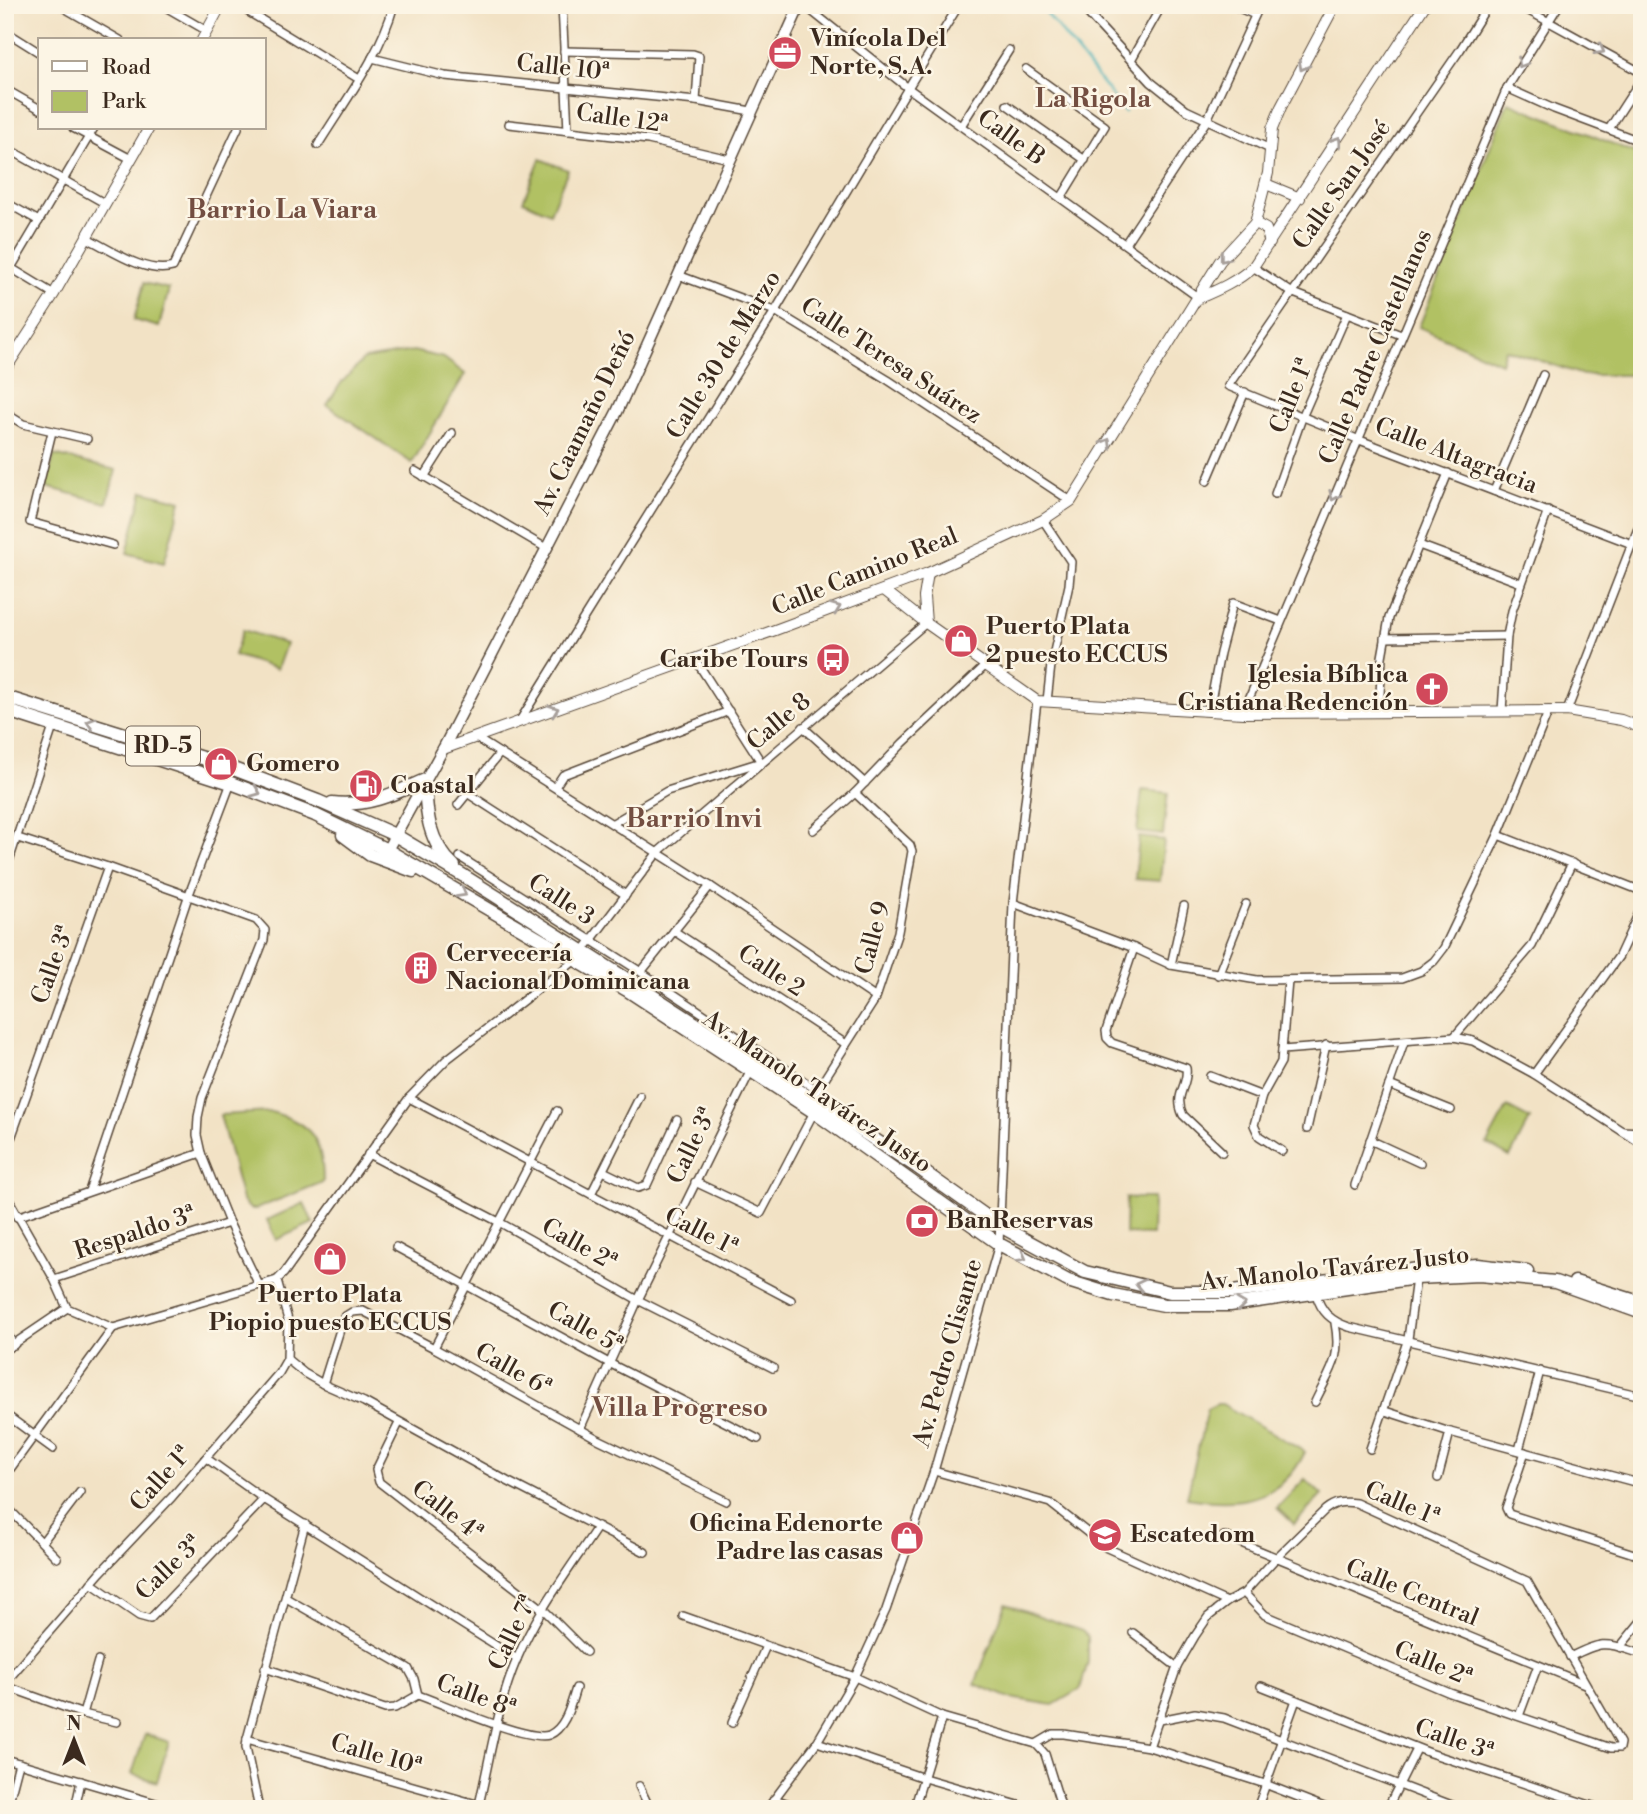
<svg xmlns="http://www.w3.org/2000/svg" width="1647" height="1814" viewBox="0 0 1647 1814" font-family="'Libre Bodoni',serif">
  <rect width="100%" height="100%" fill="#fcf5e5"/>
  <filter id="ink" filterUnits="userSpaceOnUse"><feTurbulence type="fractalNoise" baseFrequency=".0143" numOctaves="2"/><feDisplacementMap in="SourceGraphic" scale="14" xChannelSelector="R" yChannelSelector="G"/><feConvolveMatrix kernelMatrix="1 2 1 2 8 2 1 2 1" color-interpolation-filters="sRGB"/></filter>
  <filter id="wash" filterUnits="userSpaceOnUse"><feTurbulence type="fractalNoise" baseFrequency=".00686" numOctaves="4" result="noise"/><feDisplacementMap in="SourceGraphic" scale="28" xChannelSelector="R" yChannelSelector="G"/><feGaussianBlur stdDeviation="1.57" result="paint"/><feColorMatrix in="noise" values="0 0 0 0 0 0 0 0 0 0 0 0 0 0 0 0 0 1.4 0 .05"/><feComposite in="paint" operator="in"/></filter>
  <g filter="url(#wash)">
    <rect width="100%" height="100%" fill="#f2e2c5"/>
    <!-- green -->
    <g fill="#b1c164" stroke="#767641" stroke-width="2">
      <polygon points="1508,102 1636,153 1639,194 1642,196 1642,356 1633,375 1583,375 1505,349 1501,363 1419,327"/>
      <polygon points="540,159 568,170 550,213 523,201"/>
      <polygon points="144,283 169,289 159,327 134,320"/>
      <polygon points="413,351 444,358 465,374 412,463 327,405 341,383 364,359"/>
      <polygon points="54,455 116,470 107,503 46,487"/>
      <polygon points="143,491 181,501 164,563 127,553"/>
      <polygon points="243,630 286,644 277,669 234,655"/>
      <polygon points="1142,790 1168,793 1163,835 1137,832"/>
      <polygon points="1139,837 1164,840 1160,881 1135,879"/>
      <polygon points="1507,1107 1530,1119 1510,1157 1487,1144"/>
      <path d="M271,1112C312,1123 323,1140 323,1182L256,1209H250L242,1200L220,1115Z"/>
      <polygon points="1126,1198 1153,1198 1152,1235 1125,1234"/>
      <polygon points="304,1203 313,1223 276,1240 267,1220"/>
      <path d="M1217,1404H1222L1305,1452C1281,1503 1236,1506 1187,1498L1207,1409Z"/>
      <polygon points="1305,1479 1322,1495 1294,1524 1277,1508"/>
      <polygon points="1006,1604 1082,1631 1088,1637 1088,1662 1080,1689 1053,1705 1010,1698 975,1684"/>
      <polygon points="145,1734 169,1742 157,1782 132,1774"/>
    </g>
    <g fill="none" stroke-linecap="round" stroke-linejoin="round">
      <!-- stream -->
      <polyline stroke="#3eafb5" stroke-width="2.5" points="1040,5 1125,112"/>
    </g>
  </g>
  <g filter="url(#ink)">
    <g fill="none" stroke-linecap="round" stroke-linejoin="round">
      <!-- minor casing -->
      <g stroke="#564637" stroke-width="10">
        <g id="minor">
          <polyline points="59,5 120,40"/>
          <polyline points="162,5 207,31"/>
          <polyline points="237,5 359,79"/>
          <polyline points="562,5 568,131"/>
          <polyline points="804,5 908,88 1199,298"/>
          <polyline points="1080,5 1151,82 1186,110 1270,149"/>
          <polyline points="1232,5 1255,15"/>
          <polyline points="1488,5 1460,50 1228,386 1357,439 1632,544"/>
          <polyline points="1518,5 1642,73"/>
          <polyline points="5,31 40,53"/>
          <polyline points="564,51 693,54 699,56 696,101"/>
          <polyline points="372,58 445,76 696,101 751,111"/>
          <polyline points="1131,60 1162,5"/>
          <polyline points="1026,69 1105,126 1061,198"/>
          <polyline points="1507,88 1554,109 1642,142"/>
          <polyline points="5,89 40,109"/>
          <polyline points="1007,105 1085,160"/>
          <polyline points="509,124 648,140 729,159"/>
          <polyline points="961,126 1009,50"/>
          <polyline points="73,128 131,159"/>
          <polyline points="1609,129 1642,78"/>
          <path d="M318,145C345,101 380,56 394,5"/>
          <polyline points="5,147 106,204"/>
          <polyline points="5,202 39,221"/>
          <path d="M87,238C111,250 146,275 173,267L238,128"/>
          <polyline points="1125,244 1207,120 1260,5"/>
          <polyline points="1253,267 1291,292 1401,335"/>
          <polyline points="678,275 775,311 888,380 1071,501"/>
          <polyline points="54,294 11,268 94,128"/>
          <polyline points="5,413 23,424 87,439"/>
          <polyline points="52,432 30,522 113,545"/>
          <polyline points="415,471 546,548"/>
          <polyline points="424,477 452,433"/>
          <polyline points="1207,481 1245,392"/>
          <polyline points="1494,491 1543,375"/>
          <polyline points="1275,494 1303,415 1347,314"/>
          <polyline points="1043,520 1071,562 1069,585 1051,665 1047,701"/>
          <polyline points="1419,545 1521,583"/>
          <polyline points="1385,638 1507,636"/>
          <polyline points="1209,711 1220,653 1233,603 1281,621"/>
          <polyline points="1502,711 1507,636 1512,611 1548,511"/>
          <polyline points="1567,711 1642,518"/>
          <polyline points="1243,713 1507,88 1559,5"/>
          <polyline points="1379,713 1382,657 1389,618 1448,473"/>
          <polyline points="519,722 775,311 908,88 959,5"/>
          <polyline points="803,727 865,783"/>
          <polyline points="476,738 710,886 876,998"/>
          <polyline points="555,787 563,775 729,711"/>
          <polyline points="467,793 626,895"/>
          <polyline points="458,805 500,753"/>
          <polyline points="613,823 667,791 761,762 695,659"/>
          <polyline points="813,830 855,793 903,743 986,665"/>
          <polyline points="1498,835 1639,890 1642,893"/>
          <polyline points="18,838 108,867 256,920 265,930 264,940 202,1098 198,1117 197,1135 201,1153 229,1223 259,1285"/>
          <polyline points="460,857 641,972 817,1090"/>
          <polyline points="5,873 54,724"/>
          <polyline points="1013,903 1134,948 1171,965 1257,980 1402,978 1421,971 1434,961 1444,948 1498,835 1549,710"/>
          <polyline points="674,931 846,1044"/>
          <path d="M1134,948L1106,1031L1107,1038L1112,1043L1186,1068C1189,1086 1173,1094 1183,1115L1222,1152"/>
          <polyline points="1171,965 1184,906"/>
          <polyline points="641,972 710,886"/>
          <polyline points="1218,975 1246,904"/>
          <polyline points="1454,1037 1532,946 1572,863"/>
          <polyline points="1282,1050 1454,1037 1473,1041 1534,1074 1642,1144"/>
          <polyline points="1534,1074 1619,956 1642,906"/>
          <polyline points="1210,1076 1262,1096"/>
          <polyline points="1389,1085 1451,1110"/>
          <polyline points="816,1092 876,998 898,932 912,851 910,845 855,793"/>
          <polyline points="409,1098 791,1300"/>
          <polyline points="1307,1129 1326,1045"/>
          <polyline points="1622,1131 1642,1132"/>
          <polyline points="1370,1140 1420,1163"/>
          <polyline points="1282,1151 1259,1136 1254,1125 1262,1096 1281,1062 1288,981"/>
          <polyline points="368,1154 499,1222 638,1300 773,1368"/>
          <polyline points="5,1155 108,867"/>
          <polyline points="603,1171 638,1188 647,1185 677,1120"/>
          <polyline points="695,1182 761,1213 814,1112"/>
          <polyline points="1355,1185 1404,1042"/>
          <polyline points="89,1191 188,897 231,783"/>
          <polyline points="5,1193 54,1279 67,1308"/>
          <polyline points="591,1194 640,1096"/>
          <polyline points="17,1217 201,1153"/>
          <polyline points="396,1247 609,1363 758,1439"/>
          <polyline points="54,1279 229,1223"/>
          <path d="M1316,1294C1321,1312 1331,1321 1349,1327L1642,1396"/>
          <polyline points="67,1308 113,1328 277,1280 284,1273 409,1098 446,1060 577,959 658,852 926,623"/>
          <polyline points="5,1331 14,1345"/>
          <polyline points="434,1348 557,1111"/>
          <polyline points="5,1350 67,1308"/>
          <polyline points="287,1359 304,1373 323,1384 364,1402 507,1481 645,1552"/>
          <polyline points="323,1384 344,1317 352,1312 363,1311 434,1348 598,1439 726,1501"/>
          <path d="M1315,1402C1330,1370 1342,1360 1335,1323"/>
          <polyline points="1385,1411 1450,1432 1642,1484"/>
          <polyline points="5,1414 53,1449"/>
          <polyline points="399,1423 376,1470 379,1482 544,1610 586,1652"/>
          <polyline points="580,1429 638,1300 751,1070"/>
          <polyline points="1370,1449 1408,1339 1416,1278"/>
          <polyline points="1519,1450 1540,1371"/>
          <polyline points="1525,1452 1506,1508 1509,1514 1634,1554 1639,1552 1642,1543"/>
          <polyline points="206,1458 264,1499 517,1659"/>
          <polyline points="934,1471 1050,1503 1107,1548 1227,1602"/>
          <polyline points="5,1476 113,1328"/>
          <polyline points="1438,1478 1450,1432"/>
          <polyline points="5,1505 57,1558"/>
          <polyline points="1224,1536 1585,1684"/>
          <polyline points="43,1541 80,1492"/>
          <polyline points="91,1583 139,1616 150,1619 264,1499"/>
          <path d="M286,1598L408,1668L414,1679L418,1695C443,1704 529,1742 549,1735C566,1728 571,1703 576,1688"/>
          <polyline points="683,1616 855,1677 942,1717 1036,1744 1045,1754 1062,1809"/>
          <polyline points="1133,1633 1177,1667"/>
          <polyline points="1620,1647 1642,1620"/>
          <path d="M1570,1657C1605,1639 1606,1643 1642,1654"/>
          <polyline points="265,1668 385,1709 395,1708 418,1695"/>
          <polyline points="5,1683 100,1573 172,1497 279,1373 287,1359 288,1320 277,1280"/>
          <polyline points="5,1686 83,1714 117,1722"/>
          <polyline points="1261,1686 1430,1753 1602,1809"/>
          <polyline points="83,1714 98,1661"/>
          <polyline points="1519,1716 1538,1665"/>
          <polyline points="1160,1720 1195,1713 1224,1718 1462,1809"/>
          <polyline points="732,1723 766,1646"/>
          <polyline points="247,1739 494,1809"/>
          <polyline points="817,1742 924,1778 1032,1809"/>
          <polyline points="1036,1744 1053,1734 1064,1734 1149,1747 1265,1784 1329,1809"/>
          <path d="M1149,1747L1177,1667L1195,1636L1208,1617L1227,1602L1244,1593L1276,1558L1325,1510C1335,1502 1343,1501 1356,1503L1527,1581L1620,1743L1619,1748H1611L1450,1693L1265,1615L1244,1593"/>
          <polyline points="5,1759 176,1809"/>
          <polyline points="639,1786 650,1809"/>
          <polyline points="774,1799 804,1809"/>
          <polyline points="7,1809 19,1763"/>
          <polyline points="75,1809 81,1781"/>
          <polyline points="259,1809 246,1747 247,1739 305,1524"/>
          <path d="M478,1809C490,1759 497,1706 517,1659C537,1611 570,1569 598,1526"/>
          <polyline points="767,1809 817,1742 855,1677 886,1610 934,1471 999,1244 1013,903 1037,701"/>
          <polyline points="914,1809 942,1717"/>
          <polyline points="1257,1809 1296,1700"/>
          <polyline points="1387,1809 1417,1749"/>
          <polyline points="1634,1809 1642,1793"/>
        </g>
      </g>
      <!-- tertiary casing -->
      <g stroke="#564637" stroke-width="12">
        <g id="tertiary">
          <polyline points="202,40 221,5"/>
          <polyline points="1266,184 1300,198"/>
          <polyline points="1255,223 1266,229 1270,243"/>
          <path d="M1199,298C1218,290 1238,281 1253,267L1425,5"/>
          <polyline points="5,370 54,294 149,128"/>
          <polyline points="884,590 926,623 1037,701 1243,713 1567,711 1621,720 1642,728"/>
          <polyline points="926,623 924,597 928,573"/>
          <polyline points="443,749 775,630 928,573 1043,520 1071,501 1220,261 1255,223 1268,173 1272,129 1281,107 1335,5"/>
        </g>
      </g>
      <!-- secondary casing -->
      <g stroke="#564637" stroke-width="13">
        <polyline id="secondary" points="387,850 443,749 617,412 800,5"/>
      </g>
      <!-- primary casing -->
      <g stroke="#564637" stroke-width="15">
        <g id="primary">
          <polyline points="5,697 215,762 318,801 395,835 464,876 633,983 917,1167 1000,1226 1085,1272 1170,1292 1232,1292 1419,1269 1478,1265 1527,1271"/>
          <polyline points="5,710 231,783 315,815 387,850 627,990 814,1112 999,1244 1068,1281 1113,1295 1164,1305 1230,1305 1416,1278 1479,1275 1555,1282 1642,1313"/>
          <path d="M332,803C367,807 394,794 425,780C426,813 428,842 454,866"/>
          <polyline points="343,835 370,855 413,871"/>
          <polyline points="1575,1282 1642,1303"/>
        </g>
      </g>
      <!-- minor -->
      <use href="#minor" stroke="#fff" stroke-width="7"/>
      <!-- tertiary -->
      <use href="#tertiary" stroke="#fff" stroke-width="10"/>
      <!-- secondary -->
      <use href="#secondary" stroke="#fff" stroke-width="10"/>
      <!-- primary -->
      <use href="#primary" stroke="#fff" stroke-width="12"/>
    </g>
    <!-- one-way arrows -->
    <defs><path id="oneway-chevron" d="M-2-3.5L2.5 0L-2 3.5" fill="none" stroke-width="1.6" stroke-linecap="round" stroke-linejoin="round" transform="scale(1.75)"/></defs>
    <g stroke="#a79f9a">
      <use href="#oneway-chevron" transform="translate(1600 50) rotate(29)"/>
      <use href="#oneway-chevron" transform="translate(1522 63) rotate(122)"/>
      <use href="#oneway-chevron" transform="translate(1303 66) rotate(118)"/>
      <use href="#oneway-chevron" transform="translate(1337 141) rotate(-57)"/>
      <use href="#oneway-chevron" transform="translate(1224 258) rotate(129)"/>
      <use href="#oneway-chevron" transform="translate(1107 443) rotate(-59)"/>
      <use href="#oneway-chevron" transform="translate(1334 496) rotate(113)"/>
      <use href="#oneway-chevron" transform="translate(836 608) rotate(-21)"/>
      <use href="#oneway-chevron" transform="translate(554 710) rotate(-20)"/>
      <use href="#oneway-chevron" transform="translate(91 723) rotate(-163)"/>
      <use href="#oneway-chevron" transform="translate(256 792) rotate(21)"/>
      <use href="#oneway-chevron" transform="translate(462 893) rotate(30)"/>
      <use href="#oneway-chevron" transform="translate(1022 1257) rotate(29)"/>
      <use href="#oneway-chevron" transform="translate(1140 1285) rotate(-167)"/>
      <use href="#oneway-chevron" transform="translate(1241 1304) rotate(-7)"/>
    </g>
  </g>
  <!-- icons -->
  <defs>
    <g id="office-disc" transform="scale(1.75)"><circle r="9.5" fill="#d1495b" stroke="#fcf5e5"/><path d="M-6-3h4V-5.5h4V-3h4V5H-6ZM-1-4.5V-3h2v-1.5ZM-6 0V1H6V0Z" fill="#fff"/></g>
    <g id="shop-disc" transform="scale(1.75)"><circle r="9.5" fill="#d1495b" stroke="#fcf5e5"/><path d="M-5-2.5h2.3a2.7 3.5 0 0 1 5.4 0H5L5.5 6h-11ZM-1.5-2.5h3a1.5 2.3 0 0 0-3 0Z" fill="#fff"/></g>
    <g id="bus-disc" transform="scale(1.75)"><circle r="9.5" fill="#d1495b" stroke="#fcf5e5"/><path d="M-5-6H5V4H4V6H2V4H-2V6H-4V4H-5ZM-3.5-4V0h7V-4ZM-3.5 1.2v1.5H-2V1.2ZM2 1.2v1.5H3.5V1.2Z" fill="#fff"/></g>
    <g id="church-disc" transform="scale(1.75)"><circle r="9.5" fill="#d1495b" stroke="#fcf5e5"/><path d="M-1.2-6h2.4v3.5h3.3v2.4h-3.3V6h-2.4V-.1h-3.3v-2.4h3.3Z" fill="#fff"/></g>
    <g id="fuel-disc" transform="scale(1.75)"><circle r="9.5" fill="#d1495b" stroke="#fcf5e5"/><path d="M-5.5-6h7V0h2V4h1.3V-2.5L3-4.5l.8-.8L6-3V5H2.5V1h-1V6h-7ZM-4.2-4.7v3.2H.2V-4.7Z" fill="#fff"/></g>
    <g id="building-disc" transform="scale(1.75)"><circle r="9.5" fill="#d1495b" stroke="#fcf5e5"/><path d="M-4-6H4V6H1V3H-1V6H-4ZM-2.5-4.3h1.7v1.8h-1.7ZM.8-4.3h1.7v1.8H.8ZM-2.5-1h1.7V.8h-1.7ZM.8-1h1.7V.8H.8Z" fill="#fff"/></g>
    <g id="bank-disc" transform="scale(1.75)"><circle r="9.5" fill="#d1495b" stroke="#fcf5e5"/><path d="M-6-4H6V4H-6ZM0-2.3a2.3 2.3 0 1 0 0 4.6a2.3 2.3 0 1 0 0-4.6Z" fill="#fff"/></g>
    <g id="school-disc" transform="scale(1.75)"><circle r="9.5" fill="#d1495b" stroke="#fcf5e5"/><path d="M0-5L7-2L0 1L-7-2ZM-4 1L0 2.5L4 1V4Q0 6-4 4Z" fill="#fff"/></g>
  </defs>
  <g fill-rule="evenodd">
    <use href="#office-disc" x="785" y="53"/>
    <use href="#shop-disc" x="961" y="641"/>
    <use href="#bus-disc" x="833" y="660"/>
    <use href="#church-disc" x="1432" y="689"/>
    <use href="#shop-disc" x="221" y="764"/>
    <use href="#fuel-disc" x="366" y="786"/>
    <use href="#building-disc" x="421" y="968"/>
    <use href="#bank-disc" x="922" y="1221"/>
    <use href="#shop-disc" x="330" y="1259"/>
    <use href="#school-disc" x="1105" y="1535"/>
    <use href="#shop-disc" x="907" y="1538"/>
  </g>
  <g text-anchor="middle" dominant-baseline="central" stroke-width="5" stroke-linejoin="round" paint-order="stroke">
    <!-- shield labels -->
    <rect fill="#fcf5e5" stroke="#75675a" stroke-width="2" x="126" y="726.5" width="74" height="39" rx="5"/>
    <g font-size="23" font-weight="bold" fill="#3b2a1e">
      <text x="163" y="746">RD-5</text>
    </g>
    <!-- poi labels -->
    <g font-size="24" font-weight="bold" fill="#3b2a1e" stroke="#fcf5e5" text-anchor="start">
      <text x="810" y="39">Vinícola Del<tspan x="810" dy="28">Norte, S.A.</tspan></text>
      <text x="986" y="627">Puerto Plata<tspan x="986" dy="28">2 puesto ECCUS</tspan></text>
      <text x="808" y="660" text-anchor="end">Caribe Tours</text>
      <text x="1408" y="675" text-anchor="end">Iglesia Bíblica<tspan x="1408" dy="28">Cristiana Redención</tspan></text>
      <text x="246" y="764">Gomero</text>
      <text x="390" y="786">Coastal</text>
      <text x="446" y="954">Cervecería<tspan x="446" dy="28">Nacional Dominicana</tspan></text>
      <text x="946" y="1221">BanReservas</text>
      <text x="330" y="1295" text-anchor="middle">Puerto Plata<tspan x="330" dy="28">Piopio puesto ECCUS</tspan></text>
      <text x="883" y="1524" text-anchor="end">Oficina Edenorte<tspan x="883" dy="28">Padre las casas</tspan></text>
      <text x="1130" y="1535">Escatedom</text>
    </g>
    <!-- street labels -->
    <g font-size="24" fill="#3b2a1e" stroke="#fcf5e5">
      <text transform="translate(563 68) rotate(6)">Calle 10ª</text>
      <text transform="translate(622 119) rotate(8)">Calle 12ª</text>
      <text transform="translate(1011 138) rotate(36)">Calle B</text>
      <text transform="translate(1342 185) rotate(-55)">Calle San José</text>
      <text transform="translate(1376 347) rotate(-67)">Calle Padre Castellanos</text>
      <text transform="translate(724 355) rotate(-58)">Calle 30 de Marzo</text>
      <text transform="translate(891 361) rotate(33)">Calle Teresa Suárez</text>
      <text transform="translate(1292 396) rotate(-68)">Calle 1ª</text>
      <text transform="translate(585 423) rotate(-64)">Av. Caamaño Deñó</text>
      <text transform="translate(1456 456) rotate(21)">Calle Altagracia</text>
      <text transform="translate(865 572) rotate(-22)">Calle Camino Real</text>
      <text transform="translate(779 722) rotate(-40)">Calle 8</text>
      <text transform="translate(561 900) rotate(33)">Calle 3</text>
      <text transform="translate(873 938) rotate(-75)">Calle 9</text>
      <text transform="translate(53 965) rotate(-70)">Calle 3ª</text>
      <text transform="translate(771 971) rotate(33)">Calle 2</text>
      <text transform="translate(817 1092) rotate(34)">Av. Manolo Tavárez Justo</text>
      <text transform="translate(692 1146) rotate(-64)">Calle 3ª</text>
      <text transform="translate(701 1232) rotate(27)">Calle 1ª</text>
      <text transform="translate(135 1233) rotate(-18)">Respaldo 3ª</text>
      <text transform="translate(579 1245) rotate(29)">Calle 2ª</text>
      <text transform="translate(1335 1269) rotate(-6)">Av. Manolo Tavárez Justo</text>
      <text transform="translate(585 1328) rotate(29)">Calle 5ª</text>
      <text transform="translate(948 1353) rotate(-74)">Av. Pedro Clisante</text>
      <text transform="translate(513 1370) rotate(29)">Calle 6ª</text>
      <text transform="translate(161 1479) rotate(-48)">Calle 1ª</text>
      <text transform="translate(1402 1504) rotate(23)">Calle 1ª</text>
      <text transform="translate(447 1511) rotate(38)">Calle 4ª</text>
      <text transform="translate(169 1568) rotate(-44)">Calle 3ª</text>
      <text transform="translate(1412 1593) rotate(22)">Calle Central</text>
      <text transform="translate(513 1633) rotate(-64)">Calle 7ª</text>
      <text transform="translate(1433 1664) rotate(22)">Calle 2ª</text>
      <text transform="translate(476 1696) rotate(20)">Calle 8ª</text>
      <text transform="translate(1454 1740) rotate(19)">Calle 3ª</text>
      <text transform="translate(376 1755) rotate(16)">Calle 10ª</text>
    </g>
    <!-- neighbourhood labels -->
    <g font-size="26" font-weight="bold" fill="#734e41" stroke="#fcf5e5">
      <text x="1093" y="99">La Rigola</text>
      <text x="282" y="210">Barrio La Viara</text>
      <text x="694" y="819">Barrio Invi</text>
      <text x="680" y="1408">Villa Progreso</text>
    </g>
  </g>
  <!-- margin -->
  <rect width="1647" height="1814" fill="none" stroke="#fcf5e5" stroke-width="28"/>
  <!-- legend -->
  <rect x="38" y="38" width="228" height="91" fill="#fcf5e5" stroke="#afa495" stroke-width="2"/>
  <rect x="52" y="61" width="35" height="10" fill="#ffffff" stroke="#afa495" stroke-width="2"/>
  <text x="102" y="74" font-size="21" fill="#3b2a1e">Road</text>
  <rect x="52" y="91" width="35" height="21" fill="#b1c164" stroke="#afa495" stroke-width="2"/>
  <text x="102" y="108" font-size="21" fill="#3b2a1e">Park</text>
  <!-- north arrow -->
  <g transform="translate(74 1740)" stroke="#fcf5e5" stroke-width="5" paint-order="stroke">
  <path d="M0-5L12 26L0 18L-12 26Z" fill="#3b2a1e"/>
  <text y="-10" font-size="19" font-weight="bold" text-anchor="middle" fill="#3b2a1e">N</text>
  </g>
</svg>
